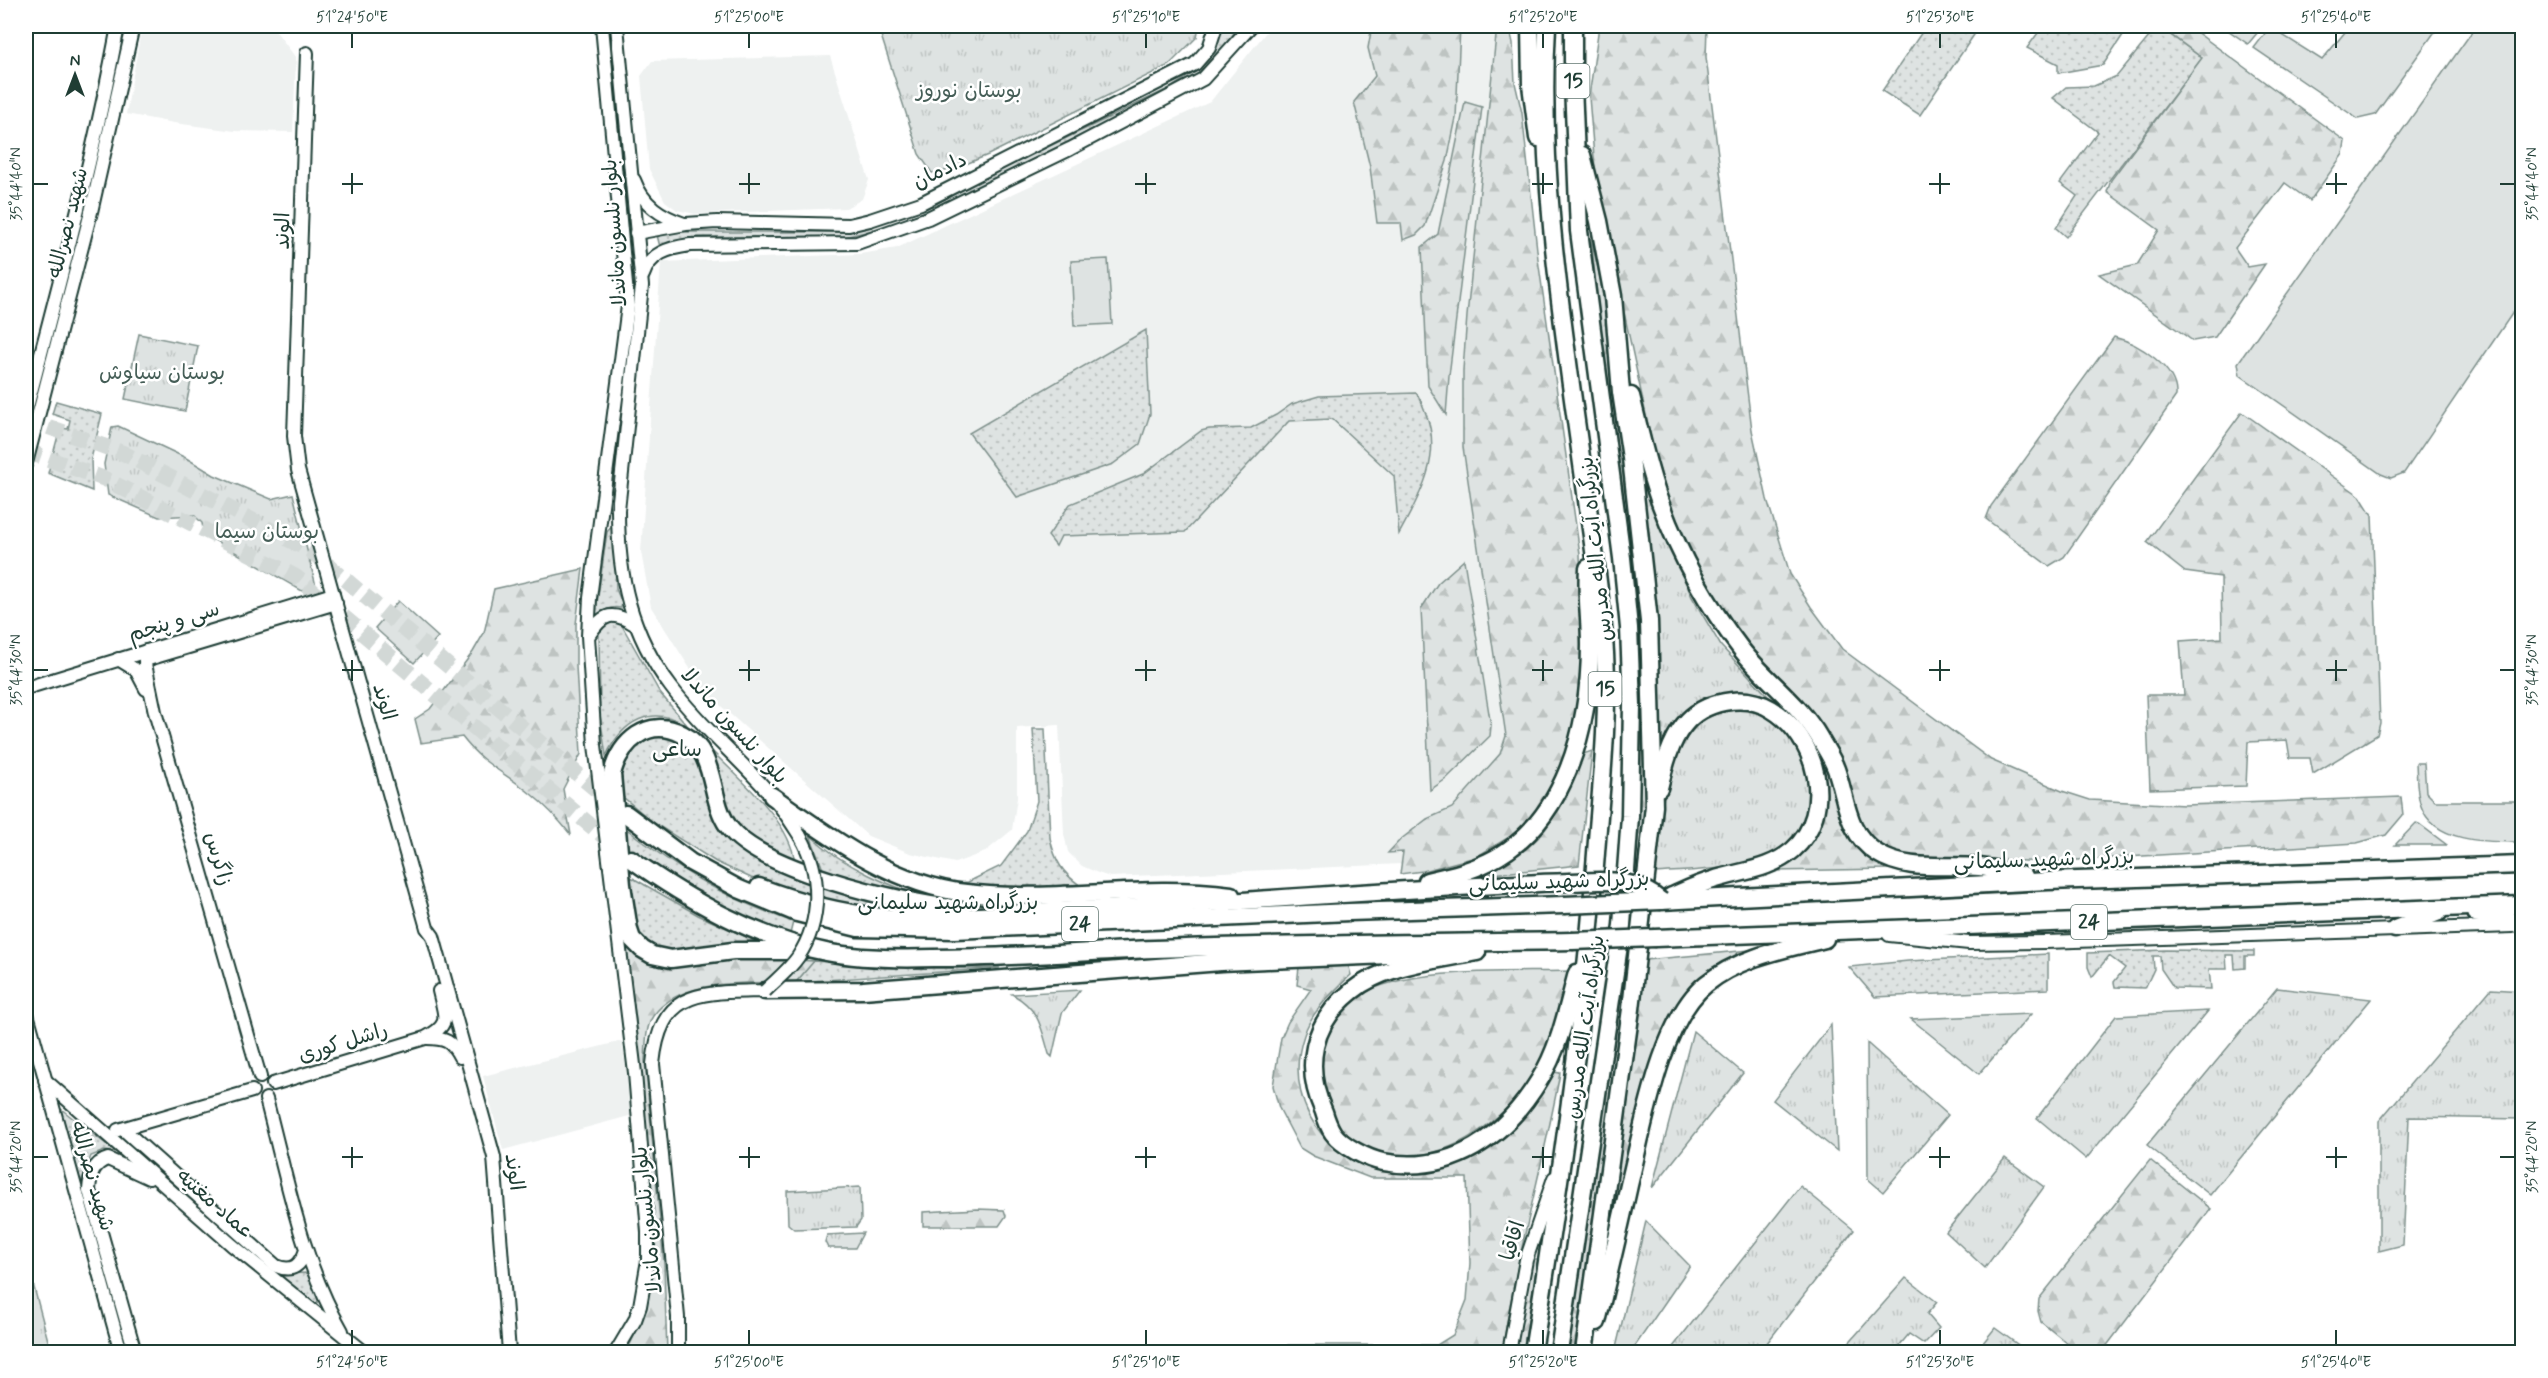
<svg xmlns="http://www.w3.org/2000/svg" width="2548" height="1378" viewBox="0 0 2548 1378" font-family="Mynerve,'Playpen Sans Arabic',sans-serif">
  <defs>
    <pattern id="grass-dots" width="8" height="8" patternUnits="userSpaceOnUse" patternTransform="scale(1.5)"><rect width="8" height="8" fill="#dee3e2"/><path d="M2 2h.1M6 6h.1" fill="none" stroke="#bec4c2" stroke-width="1.8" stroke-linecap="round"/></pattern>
    <pattern id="forest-firs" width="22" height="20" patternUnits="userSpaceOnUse" patternTransform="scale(1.5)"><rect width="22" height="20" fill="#dee3e2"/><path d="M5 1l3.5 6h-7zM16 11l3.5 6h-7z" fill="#bec4c2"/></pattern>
    <pattern id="park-tufts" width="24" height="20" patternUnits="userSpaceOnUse" patternTransform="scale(1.5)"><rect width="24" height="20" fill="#dee3e2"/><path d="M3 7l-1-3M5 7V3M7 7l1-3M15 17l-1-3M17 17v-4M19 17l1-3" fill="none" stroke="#bec4c2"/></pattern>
  </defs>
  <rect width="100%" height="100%" fill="#fff"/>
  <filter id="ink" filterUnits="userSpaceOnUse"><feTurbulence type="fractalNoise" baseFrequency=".0167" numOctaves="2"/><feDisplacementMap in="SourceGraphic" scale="12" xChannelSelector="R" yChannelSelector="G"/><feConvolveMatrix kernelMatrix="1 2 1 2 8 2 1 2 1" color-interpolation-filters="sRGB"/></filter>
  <g filter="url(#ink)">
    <!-- built -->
    <g fill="#eef1f0">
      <polygon points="142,26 272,26 296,58 293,132 235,131 174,123 126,114"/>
      <polygon points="1271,26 1509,26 1542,687 1444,853 1401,864 1110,877 1098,873 1082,866 1068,852 1064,834 1059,725 1017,728 1017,798 1012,830 985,852 955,863 910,853 868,836 705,692 651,607 641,552 661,262 860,254 897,248 1210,102"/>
      <polygon points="830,56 869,180 862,199 846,208 695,214 677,210 665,201 649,169 641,76 652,61"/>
      <polygon points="622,1041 633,1115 503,1150 483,1076"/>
    </g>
    <!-- grass -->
    <g fill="url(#grass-dots)" stroke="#7e908b" stroke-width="1.5">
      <path d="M1223,26H1240L1203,72L1186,83L933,209L932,206L977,181L1172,87C1198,71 1215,56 1223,26Z"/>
      <polygon points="1926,26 1980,26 1920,115 1882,91"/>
      <polygon points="2043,26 2129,26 2103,65 2058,73 2058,64 2027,48"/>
      <polygon points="2158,26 2202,58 2066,237 2056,228 2077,196 2060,183 2098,132 2053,98 2066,87 2094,86 2117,76"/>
      <polygon points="872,227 874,230 844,237 697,237 660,247 657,235 675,232 843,232"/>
      <polygon points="1146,330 1150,414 1140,444 1113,464 1017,497 969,433"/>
      <path d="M1416,393C1421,399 1423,406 1426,414C1443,457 1419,497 1399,534L1394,476L1332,419L1289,421L1185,532L1061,536L1056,546L1048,536L1070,504L1143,474L1201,431L1209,429L1251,428L1276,415L1292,404L1319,396Z"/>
      <polygon points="56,401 102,414 91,459 92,491 48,473 60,428 68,429 70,420 52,414"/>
      <path d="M611,527L614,529L616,589L622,603L621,608C609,606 604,610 595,618L607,532Z"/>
      <path d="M611,619L620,622L660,693L687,725C651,705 623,720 606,756L600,715L599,633L604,622Z"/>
      <path d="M1033,729H1045L1050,838C1055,861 1062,873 1081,886L1001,889L948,884L968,882L1001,866L1027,831L1037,801Z"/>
      <polygon points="655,736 670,737 680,741 690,751 704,774 711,805 800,878 893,908 888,912 803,896 751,878 716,862 654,823 623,797 618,771 625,751 642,739"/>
      <path d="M711,750C741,781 789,819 795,862L759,845L734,823L708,753Z"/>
      <path d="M623,826C680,872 723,897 793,922L790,934C732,913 678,886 628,849Z"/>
      <path d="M810,835C845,868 890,886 935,901L824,872Z"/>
      <path d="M631,877L698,915L755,941C722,940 652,970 636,927C630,912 633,893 631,877Z"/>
      <polygon points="2165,950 2254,951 2254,956 2245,956 2245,968 2235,969 2234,955 2226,955 2227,969 2209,969 2211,989 2174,988 2161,969 2160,956 2153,956 2154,969 2145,988 2115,987 2114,982 2125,968 2109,956 2092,977 2088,967 2088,953"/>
      <polygon points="2048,954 2048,989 1875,997 1849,967 1908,961"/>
      <polygon points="814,961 926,968 1000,968 796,982"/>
      <polygon points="56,1105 116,1152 104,1151 91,1156 79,1187"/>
      <polygon points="307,1273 319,1300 316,1304 277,1274"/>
    </g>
    <!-- forest -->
    <g fill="url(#forest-firs)" stroke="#7e908b" stroke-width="1.5">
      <polygon points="1372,26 1460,26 1456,118 1447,161 1425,226 1416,235 1403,240 1401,223 1377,223 1370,167 1354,102 1375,76 1368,48"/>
      <polygon points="1497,26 1509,26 1513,43 1515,83 1522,113 1538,259 1580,554 1584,680 1565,766 1539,807 1516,833 1476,857 1423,871 1400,874 1403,852 1388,853 1400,840 1427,819 1452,808 1500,754 1506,736 1463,447 1463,370 1467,316"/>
      <polygon points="1599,26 1707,26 1706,57 1752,430 1767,499 1790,574 1811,607 1842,649 1991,760 2062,791 2090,800 2185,805 2401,797 2403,815 2386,835 2357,843 2044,862 1984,859 1926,862 1895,855 1870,839 1857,824 1844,776 1711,595 1689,555 1672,511 1653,448 1596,181 1589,97"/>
      <polygon points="2159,26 2188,26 2345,141 2343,154 2310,201 2285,183 2235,248 2248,267 2265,264 2215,337 2193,341 2099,274 2137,265 2159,230 2107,192 2111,180 2202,58"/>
      <polygon points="1465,102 1482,107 1449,376 1446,415 1428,386 1422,247 1438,234"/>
      <polygon points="1591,238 1601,282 1636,536 1648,758 1645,827 1632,964 1574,1352 1566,1352 1639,773 1639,671 1636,617 1611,428"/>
      <path d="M2114,337C2138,343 2178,368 2176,396L2064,557L2049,566L1986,519L1991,506Z"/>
      <polygon points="2242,412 2360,496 2372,515 2380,723 2377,735 2313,774 2310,758 2290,758 2287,740 2248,742 2246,786 2150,789 2146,695 2184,695 2180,641 2222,638 2221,577 2185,572 2147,542"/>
      <polygon points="1464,560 1491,726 1490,736 1446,779 1430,790 1421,609 1438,583"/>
      <path d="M583,569L576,624V666L581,754L563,789L571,835C559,820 546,806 531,794C506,773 483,765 462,737L421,743L415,719L430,709L473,652L484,633L494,589Z"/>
      <path d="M1816,748L1830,777L1840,818L1846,831L1864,852L1887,869L1774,871C1784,865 1796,858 1805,850C1834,821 1825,783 1816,748Z"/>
      <path d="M1592,751L1579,865L1463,877C1481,870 1503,864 1519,854C1554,832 1567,789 1583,754Z"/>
      <path d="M625,938L638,952L814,961L796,982C752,984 681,976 653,1016C645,1028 646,1047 645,1061L664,1264L667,1352H626C646,1316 654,1279 654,1238L637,1029Z"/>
      <polygon points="1761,949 1731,961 1696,981 1667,1023 1645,1082 1599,1284 1645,960"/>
      <path d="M1348,964L1351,975C1333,992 1312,1010 1304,1035C1277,1113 1347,1187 1427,1171C1443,1168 1461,1154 1475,1146C1488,1139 1505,1133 1515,1123C1530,1110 1543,1090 1553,1072L1560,1073C1543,1167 1516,1258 1502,1352H1288V1345H1437L1453,1335L1467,1300L1470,1263L1467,1178H1370L1313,1156L1300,1148L1279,1108L1273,1086L1281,1038L1288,1022L1311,989L1297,985L1299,967Z"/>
      <path d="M1570,971C1561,1006 1554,1044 1534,1074C1504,1119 1453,1161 1396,1155C1382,1153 1368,1150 1357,1142C1304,1106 1309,1020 1368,991C1418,967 1513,973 1570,971Z"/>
      <polygon points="2150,1160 2211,1209 2102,1352 2078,1352 2041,1322 2038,1311 2039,1299"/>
      <polygon points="977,1209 1004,1210 1006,1216 999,1226 923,1226 923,1212"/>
      <polygon points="1531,1259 1538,1259 1523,1352 1515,1352"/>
    </g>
    <!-- park -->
    <g fill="url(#park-tufts)" stroke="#7e908b" stroke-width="1.5">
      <polygon points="878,26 1199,26 1197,37 1169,65 988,155 951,170 932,173 919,154"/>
      <polygon points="139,334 198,346 185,411 125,399"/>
      <polygon points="118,426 186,458 214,475 271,499 293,494 316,586 302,591 204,534 202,523 194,515 159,517 108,495 104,464 112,427"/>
      <polygon points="1642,478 1664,535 1692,597 1721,646 1797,727 1771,704 1706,700 1659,770 1659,671"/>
      <path d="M1739,709C1748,711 1757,711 1765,716C1812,740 1828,813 1783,847C1750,871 1693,870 1654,873C1659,826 1663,745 1707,718C1717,712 1728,711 1739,709Z"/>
      <polygon points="2277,988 2371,999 2210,1195 2147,1145"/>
      <polygon points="2491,989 2522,991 2522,1119 2409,1117 2403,1245 2379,1251 2379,1121"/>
      <path d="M1080,990L1062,1013L1052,1057L1049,1054C1041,1026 1039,1009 1012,994Z"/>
      <polygon points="2208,1011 2086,1159 2037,1118 2116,1016"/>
      <polygon points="2031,1014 1979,1074 1911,1019"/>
      <polygon points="1831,1025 1837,1151 1773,1100"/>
      <polygon points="1693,1031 1743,1073 1652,1188"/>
      <polygon points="1867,1043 1948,1115 1883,1192 1868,1179"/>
      <polygon points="2005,1158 2044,1187 1985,1268 1946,1232"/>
      <polygon points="1800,1186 1854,1230 1760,1352 1669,1352"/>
      <polygon points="860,1187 861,1220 856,1227 794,1229 788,1224 787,1191"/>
      <polygon points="1646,1221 1690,1266 1631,1352 1615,1352"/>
      <polygon points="863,1233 855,1248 828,1248 825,1242 827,1235"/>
      <polygon points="26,1257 51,1352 26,1352"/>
      <polygon points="1906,1278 1937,1302 1927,1314 1939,1328 1924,1344 1909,1334 1894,1352 1850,1352 1845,1347"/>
      <polygon points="1995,1328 2028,1352 1993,1352 1982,1344"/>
    </g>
    <!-- garden -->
    <g fill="#dee3e2" stroke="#7e908b" stroke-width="1.5">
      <polygon points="2222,26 2263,26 2248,44"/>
      <polygon points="2350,26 2439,26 2375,115 2358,119 2254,48 2270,27 2322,60"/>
      <polygon points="2476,26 2522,26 2522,299 2404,473 2391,478 2381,474 2240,375 2238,363"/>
      <polygon points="1108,259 1112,324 1074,326 1071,261"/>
      <polygon points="398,601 438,637 414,663 375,628"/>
      <path d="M2416,763H2424L2426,792L2435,801H2522V842C2491,842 2434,844 2421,806C2416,793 2417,777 2416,763Z"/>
      <polygon points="2416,823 2419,824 2447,845 2395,845"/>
    </g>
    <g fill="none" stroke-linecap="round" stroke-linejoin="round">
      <!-- highway-tunnel -->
      <g stroke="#d2d8d6" stroke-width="16" stroke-dasharray="16 8" stroke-linecap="butt">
        <polyline points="26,419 123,453 311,551 611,802"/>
        <polyline points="26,451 105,479 296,577 615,846"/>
      </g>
      <!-- secondary casing -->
      <g stroke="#1f3d34" stroke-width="16">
        <g id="secondary">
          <polyline points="602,26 628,306 590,598 588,636 595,745 635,1073 648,1232 648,1260 640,1306 635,1320 616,1352"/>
          <path d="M617,26L642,286L618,510C618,576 630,633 671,687C700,726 739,758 771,795C782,807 791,822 800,836"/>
          <polyline points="307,53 294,436 298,470 427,928 433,936 494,1157 509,1352"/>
          <path d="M634,180C643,205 661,216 684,224"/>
          <polyline points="636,233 686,224 717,222 849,225 870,220 921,203 1195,64 1209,48 1216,26"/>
          <path d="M643,275C650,253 669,248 690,245L857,243L928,218L1070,149L1203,79L1251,26"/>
          <path d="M26,411C59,283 94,156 118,26"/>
          <polyline points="26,463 91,212 133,26"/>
          <path d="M589,635C604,612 613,611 636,625"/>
          <polyline points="146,651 145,664 155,712 260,1077"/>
          <polyline points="118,659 136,670 146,689"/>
          <polyline points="145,660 336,603"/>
          <polyline points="26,688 333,594"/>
          <polyline points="1889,935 1969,943 2046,942 2513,926"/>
          <polyline points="26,1010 121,1352"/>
          <path d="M427,1038C445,1038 452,1041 460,1057"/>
          <polyline points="45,1080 232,1245 364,1352"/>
          <path d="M273,1084L425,1038C452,1024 445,1017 439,991"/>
          <path d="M266,1099C287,1178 301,1260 342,1331"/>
          <path d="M123,1129L276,1266C293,1273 301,1265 306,1250"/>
          <polyline points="118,1130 252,1091"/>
          <path d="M135,1352L89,1190C90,1176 93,1163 108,1159L149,1178"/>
          <path d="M678,1352V1317L653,1064C661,988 700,993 765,991"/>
          <polyline points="1509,1352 1526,1260 1554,1178"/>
        </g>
      </g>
      <!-- highway casing -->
      <g stroke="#1f3d34" stroke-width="21">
        <g id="highway">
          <polyline points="1530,26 1531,85 1538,138"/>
          <polyline points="1582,155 1599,221 1613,296 1621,392 1631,458 1649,621 1654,806 1631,1009 1584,1352"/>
          <path d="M1631,396C1640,432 1648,470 1661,505C1680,556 1708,606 1741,649C1765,680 1799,703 1819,737C1825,748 1832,758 1836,769C1847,800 1846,833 1877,853C1907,872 1945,864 1979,867C1994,868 2009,873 2024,876"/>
          <path d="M1659,788C1664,767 1670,742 1684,725C1703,701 1744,693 1771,709C1818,737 1836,812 1793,850C1770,870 1740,871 1713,880C1698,884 1684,891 1670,897"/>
          <path d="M772,796C830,837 893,885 966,893C1053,903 1143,883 1231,895"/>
          <polyline points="626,814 690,862 739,889 797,913 858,928 955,930 1349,912 1564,905"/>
          <path d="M631,859C689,900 755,938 826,952C861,959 898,959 933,958C999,958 1065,953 1131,950C1278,944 1425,943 1572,941"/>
          <path d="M1427,881C1448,876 1468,872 1488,862C1566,824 1590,725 1590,645C1590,619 1586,594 1588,568"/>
          <path d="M759,887C799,902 840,913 882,917C945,922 1010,912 1072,910C1238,904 1403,887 1569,882"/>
          <polyline points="1661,901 2048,881 2522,865"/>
          <polyline points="2475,913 2522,923"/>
          <polyline points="2395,929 2439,912"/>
          <polyline points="1655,938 2522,905"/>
          <path d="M801,951H733L671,959L652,955L642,949L632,939L629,930L622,885L612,774C620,742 648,716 682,734C718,752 708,798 728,826C759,870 899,902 952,908"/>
          <path d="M1477,952C1436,961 1385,964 1352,991C1312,1023 1303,1066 1324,1112C1326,1119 1329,1127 1333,1133C1342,1146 1368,1159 1383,1162C1452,1175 1505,1137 1540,1079C1560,1047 1567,1009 1577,973"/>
          <polyline points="765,991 863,990 1221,962 1437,953"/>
          <path d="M1597,1322C1608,1277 1619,1231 1629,1185C1643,1129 1660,1021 1706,984C1739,957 1785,949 1825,939"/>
          <path d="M1533,1352C1559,1187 1584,1021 1596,853C1601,787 1609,719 1605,653C1602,599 1593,546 1586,493C1565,338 1538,182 1547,26"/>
          <polyline points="1559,1352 1622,925 1630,816 1632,705 1629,628 1622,558 1579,231 1573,85 1573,26"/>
        </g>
      </g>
      <!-- secondary -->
      <use href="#secondary" stroke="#fff" stroke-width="12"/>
      <!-- highway -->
      <use href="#highway" stroke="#fff" stroke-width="16"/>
      <!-- secondary-bridge casing -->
      <g stroke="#1f3d34" stroke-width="16" stroke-linecap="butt">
        <path id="secondary-bridge" d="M765,991C776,980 789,970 798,957C822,921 822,873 800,836"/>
      </g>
      <!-- highway-bridge casing -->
      <g stroke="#1f3d34" stroke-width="21" stroke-linecap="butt">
        <g id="highway-bridge">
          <path d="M1569,882C1605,881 1632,876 1661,901"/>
          <polyline points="1564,905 1661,901"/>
          <polyline points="1572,941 1655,938"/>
        </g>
      </g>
      <!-- secondary-bridge -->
      <use href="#secondary-bridge" stroke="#fff" stroke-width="12"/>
      <!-- highway-bridge -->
      <use href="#highway-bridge" stroke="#fff" stroke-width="16"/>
    </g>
  </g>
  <!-- ticks -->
  <path fill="none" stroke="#1f3d34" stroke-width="2" d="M352,33V48M749,33V48M1146,33V48M1543,33V48M1940,33V48M2336,33V48M352,173V194M749,173V194M1146,173V194M1543,173V194M1940,173V194M2336,173V194M33,184H48M342,184H363M739,184H760M1135,184H1156M1532,184H1553M1929,184H1950M2326,184H2347M2500,184H2515M352,660V681M749,660V681M1146,660V681M1543,660V681M1940,660V681M2336,660V681M33,670H48M342,670H363M739,670H760M1135,670H1156M1532,670H1553M1929,670H1950M2326,670H2347M2500,670H2515M352,1147V1168M749,1147V1168M1146,1147V1168M1543,1147V1168M1940,1147V1168M2336,1147V1168M33,1157H48M342,1157H363M739,1157H760M1135,1157H1156M1532,1157H1553M1929,1157H1950M2326,1157H2347M2500,1157H2515M352,1330V1345M749,1330V1345M1146,1330V1345M1543,1330V1345M1940,1330V1345M2336,1330V1345"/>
  <g text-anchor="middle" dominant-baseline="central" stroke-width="5" stroke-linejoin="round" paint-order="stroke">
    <!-- shield labels -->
    <g fill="#fff" stroke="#627771" stroke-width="1.5">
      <rect x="1556.5" y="64" width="33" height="34" rx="4.5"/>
      <rect x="1588.5" y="672" width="33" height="34" rx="4.5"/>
      <rect x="2071" y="905" width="36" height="34" rx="4.5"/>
      <rect x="1062" y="907" width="36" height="34" rx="4.5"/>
    </g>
    <g font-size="20" font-weight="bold" fill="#1f3d34">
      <text x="1573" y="81">15</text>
      <text x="1605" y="689">15</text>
      <text x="2089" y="922">24</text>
      <text x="1080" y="924">24</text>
    </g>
    <!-- park labels -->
    <g font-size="21" fill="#455e57" stroke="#fff">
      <text x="969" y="91">بوستان نوروز</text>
      <text x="162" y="373">بوستان سیاوش</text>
      <text x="267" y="532">بوستان سیما</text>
    </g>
    <!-- street labels -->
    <g font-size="21" fill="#1f3d34" stroke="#fff">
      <text transform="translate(940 171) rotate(-26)">دادمان</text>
      <text transform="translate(68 223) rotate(-76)">شهید نصرالله</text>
      <text transform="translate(283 231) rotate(-89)">الوند</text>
      <text transform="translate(615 233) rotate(-94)">بلوار نلسون ماندلا</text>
      <text transform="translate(1596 549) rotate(-96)">بزرگراه آیت الله مدرس</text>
      <text transform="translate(174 622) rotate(-17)">سی و پنجم</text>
      <text transform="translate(384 702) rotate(74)">الوند</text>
      <text transform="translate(734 726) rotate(48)">بلوار نلسون ماندلا</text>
      <text transform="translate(218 859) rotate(74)">زاگرس</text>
      <text transform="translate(2044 860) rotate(-2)">بزرگراه شهید سلیمانی</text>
      <text transform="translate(1559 882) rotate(-2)">بزرگراه شهید سلیمانی</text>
      <text x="948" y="903">بزرگراه شهید سلیمانی</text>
      <text transform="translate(1585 1027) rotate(-82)">بزرگراه آیت الله مدرس</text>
      <text transform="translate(343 1043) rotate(-17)">راشل کوری</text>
      <text transform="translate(514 1172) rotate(82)">الوند</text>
      <text transform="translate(92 1176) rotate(74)">شهید نصرالله</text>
      <text transform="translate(215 1204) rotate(41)">عماد مغنیه</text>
      <text transform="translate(648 1220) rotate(-96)">بلوار نلسون ماندلا</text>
      <text transform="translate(1513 1241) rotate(-73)">اقاقیا</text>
    </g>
    <!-- neighbourhood labels -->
    <g font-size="22" fill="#1f3d34" stroke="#fff">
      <text x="677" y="750">ساعی</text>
    </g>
  </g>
  <!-- margin -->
  <rect width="2548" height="1378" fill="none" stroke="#fff" stroke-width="66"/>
  <!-- north arrow -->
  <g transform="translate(75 75)" stroke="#ffffff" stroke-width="4.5" paint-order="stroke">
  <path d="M0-4.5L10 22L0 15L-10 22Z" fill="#1f3d34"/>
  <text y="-9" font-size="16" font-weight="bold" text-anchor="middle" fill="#1f3d34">N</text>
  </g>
  <rect x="33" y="33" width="2482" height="1312" fill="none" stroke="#1f3d34" stroke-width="2"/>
  <g font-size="15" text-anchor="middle" fill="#1f3d34">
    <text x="352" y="22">51°24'50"E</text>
    <text x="749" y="22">51°25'00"E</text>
    <text x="1146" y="22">51°25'10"E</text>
    <text x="1543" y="22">51°25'20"E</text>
    <text x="1940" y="22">51°25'30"E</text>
    <text x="2336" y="22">51°25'40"E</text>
    <text transform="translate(16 184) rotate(-90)" y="5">35°44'40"N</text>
    <text transform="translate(2532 184) rotate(-90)" y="5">35°44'40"N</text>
    <text transform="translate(16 670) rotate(-90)" y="5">35°44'30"N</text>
    <text transform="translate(2532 670) rotate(-90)" y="5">35°44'30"N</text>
    <text transform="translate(16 1157) rotate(-90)" y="5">35°44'20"N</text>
    <text transform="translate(2532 1157) rotate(-90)" y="5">35°44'20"N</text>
    <text x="352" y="1367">51°24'50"E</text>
    <text x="749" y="1367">51°25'00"E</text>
    <text x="1146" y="1367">51°25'10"E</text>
    <text x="1543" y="1367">51°25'20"E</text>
    <text x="1940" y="1367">51°25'30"E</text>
    <text x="2336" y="1367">51°25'40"E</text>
  </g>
</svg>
